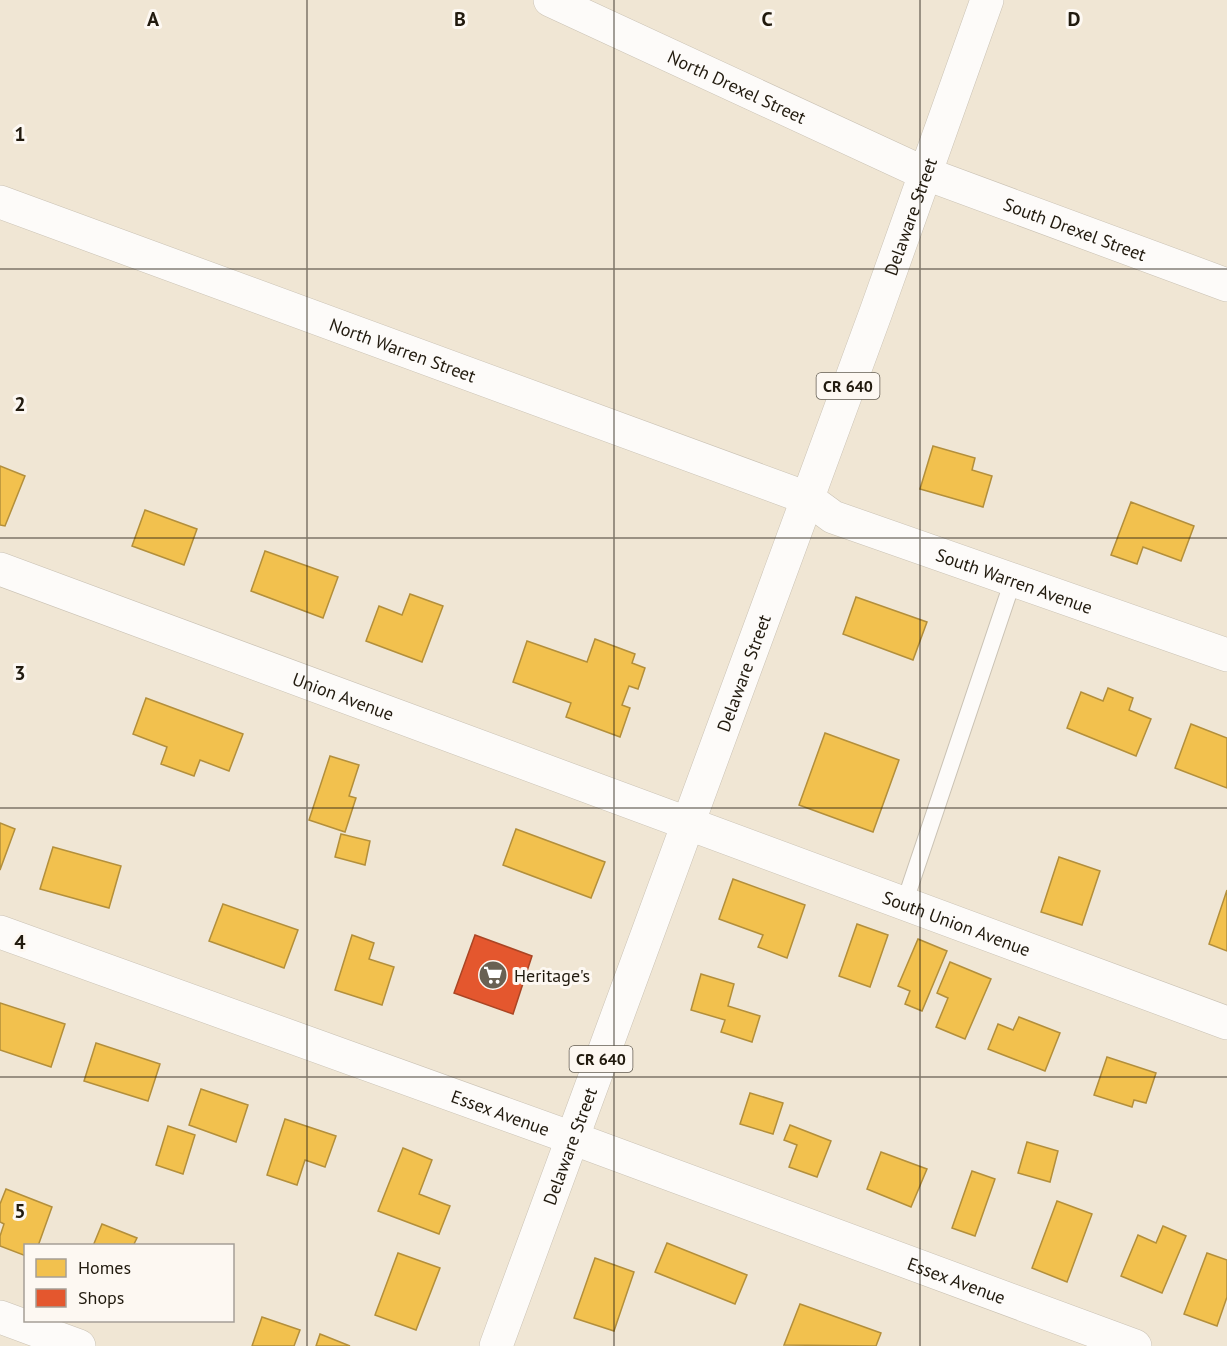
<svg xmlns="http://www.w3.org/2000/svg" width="1227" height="1346" viewBox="0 0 1227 1346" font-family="'PT Sans',sans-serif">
  <rect width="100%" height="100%" fill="#f0e6d4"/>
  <!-- homes -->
  <g fill="#f2c14e" stroke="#b38f3b" stroke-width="1.5">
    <polygon points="933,446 975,458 972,470 992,476 983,507 920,489"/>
    <polygon points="0,466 25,476 5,526 0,525"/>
    <polygon points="1131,502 1194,526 1181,561 1143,547 1137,564 1111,555"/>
    <polygon points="145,510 197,529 184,565 132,546"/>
    <polygon points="265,551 338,577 323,618 251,591"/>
    <polygon points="410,594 443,606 422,662 366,641 379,606 402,615"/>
    <polygon points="856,597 927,622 913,660 843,634"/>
    <polygon points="595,639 635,654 632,663 645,668 638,689 629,686 622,705 630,708 620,737 566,717 571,703 513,682 527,641 587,662"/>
    <polygon points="1108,688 1133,698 1129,710 1151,719 1136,756 1067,728 1081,692 1103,701"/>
    <polygon points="146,698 243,734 229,771 200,760 194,776 161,764 167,747 133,734"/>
    <polygon points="1191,724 1227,738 1227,788 1175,768"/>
    <polygon points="825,733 899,760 873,832 799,805"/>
    <polygon points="330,756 359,765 349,796 356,798 345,832 309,820"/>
    <polygon points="0,823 15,829 0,870"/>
    <polygon points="516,829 605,862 591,898 503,865"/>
    <polygon points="341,834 370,841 365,865 335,857"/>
    <polygon points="53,847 121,866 109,908 40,889"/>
    <polygon points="1059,857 1100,871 1082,925 1041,912"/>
    <polygon points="733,879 805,905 787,958 758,947 763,935 719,919"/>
    <polygon points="1227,890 1227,951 1209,944"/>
    <polygon points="223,904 298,930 284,968 209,941"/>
    <polygon points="857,924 888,935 870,987 839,976"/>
    <polygon points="352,935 374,943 369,959 394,967 382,1005 335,990"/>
    <polygon points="918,939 947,951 922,1011 905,1004 910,991 898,986"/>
    <polygon points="950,962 991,979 965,1039 936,1027 948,998 937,993"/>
    <polygon points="701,974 734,984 728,1006 760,1016 752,1042 721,1032 725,1020 691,1010"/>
    <polygon points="0,1003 65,1024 51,1067 0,1050"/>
    <polygon points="1019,1017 1060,1033 1045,1071 988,1049 998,1024 1013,1030"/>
    <polygon points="96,1043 160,1064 148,1101 84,1081"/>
    <polygon points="1107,1057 1156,1073 1146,1103 1134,1100 1132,1107 1094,1095"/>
    <polygon points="201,1089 248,1105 236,1142 189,1125"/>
    <polygon points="750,1093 783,1103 773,1134 740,1124"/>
    <polygon points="285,1119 336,1136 325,1167 305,1160 297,1185 267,1175"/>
    <polygon points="790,1125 831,1141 817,1177 789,1167 797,1145 784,1140"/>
    <polygon points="168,1126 195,1135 183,1174 156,1165"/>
    <polygon points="1027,1142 1058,1151 1050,1182 1018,1173"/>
    <polygon points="403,1148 432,1160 419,1194 450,1206 439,1234 378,1211"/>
    <polygon points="881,1152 927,1169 911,1207 867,1189"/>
    <polygon points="972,1171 995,1179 975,1236 952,1228"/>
    <polygon points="6,1189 52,1207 38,1246 26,1246 26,1256 0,1246 0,1236 4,1224 0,1222 0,1204"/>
    <polygon points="1057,1201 1092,1214 1067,1282 1032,1268"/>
    <polygon points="102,1224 137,1238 133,1246 93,1246"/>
    <polygon points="1163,1226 1186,1236 1162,1293 1121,1276 1138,1235 1156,1243"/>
    <polygon points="667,1243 747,1275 735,1304 655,1272"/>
    <polygon points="398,1253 440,1268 416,1330 375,1315"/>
    <polygon points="1207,1253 1227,1260 1227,1297 1217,1326 1184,1314"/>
    <polygon points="595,1258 634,1272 614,1331 574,1318"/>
    <polygon points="800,1304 881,1333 876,1346 784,1345"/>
    <polygon points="262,1317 300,1330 294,1346 252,1346"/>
    <polygon points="320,1334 350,1346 316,1346"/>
  </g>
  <!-- shops -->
  <polygon fill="#e4572e" stroke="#aa4524" stroke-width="1.5" points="475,935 532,956 513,1014 454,993"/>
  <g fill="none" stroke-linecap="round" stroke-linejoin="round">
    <!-- lane casing -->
    <g stroke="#cac2b4" stroke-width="18">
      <polyline id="lane" points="904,904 1013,580"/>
    </g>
    <!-- street casing -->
    <g stroke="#cac2b4" stroke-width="34">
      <g id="street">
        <path id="s1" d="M550,0L924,173L1227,285"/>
        <path id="s2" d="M0,202L807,498L833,517L1227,655"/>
        <path id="s3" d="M0,569L1227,1023"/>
        <path id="s4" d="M0,932L572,1138L1135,1346"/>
        <polyline points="0,1317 79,1346"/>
      </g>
    </g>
    <!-- primary casing -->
    <g stroke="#cac2b4" stroke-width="34">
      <g id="primary">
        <path id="s5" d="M496,1346L876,312L987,0"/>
      </g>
    </g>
    <!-- lane -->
    <use href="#lane" stroke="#fdfbf9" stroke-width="16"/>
    <!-- street -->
    <use href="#street" stroke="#fdfbf9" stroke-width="33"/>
    <!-- primary -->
    <use href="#primary" stroke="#fdfbf9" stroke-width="33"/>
  </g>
  <!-- grid -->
  <path fill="none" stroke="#211a0e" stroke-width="1.5" stroke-opacity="0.55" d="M307,0V1346M614,0V1346M920,0V1346M0,269H1227M0,538H1227M0,808H1227M0,1077H1227"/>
  <!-- icons -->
  <defs>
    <g id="supermarket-disc" transform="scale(1.5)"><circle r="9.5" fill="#696153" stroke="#fdf8f2"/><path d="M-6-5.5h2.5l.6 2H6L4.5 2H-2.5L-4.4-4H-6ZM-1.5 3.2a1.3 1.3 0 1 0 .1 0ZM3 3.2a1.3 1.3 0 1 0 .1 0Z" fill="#fff"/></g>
  </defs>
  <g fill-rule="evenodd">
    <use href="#supermarket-disc" x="493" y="975"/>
  </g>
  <g text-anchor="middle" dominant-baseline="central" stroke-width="6" stroke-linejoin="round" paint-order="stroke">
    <!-- shield labels -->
    <g fill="#fdf8f2" stroke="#635d52" stroke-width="1.5">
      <rect x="816.5" y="373" width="63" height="26" rx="4.5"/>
      <rect x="569.5" y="1046" width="63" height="26" rx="4.5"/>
    </g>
    <g font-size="16" font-weight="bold" fill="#211a0e">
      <text x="848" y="386">CR 640</text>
      <text x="601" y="1059">CR 640</text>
    </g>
    <!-- street labels -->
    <g font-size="18" fill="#211a0e" stroke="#fdf8f2">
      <text stroke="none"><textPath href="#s1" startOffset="206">North Drexel Street</textPath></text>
      <text stroke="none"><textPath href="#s5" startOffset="1203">Delaware Street</textPath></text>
      <text stroke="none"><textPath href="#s1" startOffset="573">South Drexel Street</textPath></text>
      <text stroke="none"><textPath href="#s2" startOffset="429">North Warren Street</textPath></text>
      <text stroke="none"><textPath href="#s2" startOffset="1084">South Warren Avenue</textPath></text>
      <text stroke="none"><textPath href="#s5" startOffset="717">Delaware Street</textPath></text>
      <text stroke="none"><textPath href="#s3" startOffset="366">Union Avenue</textPath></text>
      <text stroke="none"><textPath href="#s3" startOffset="1020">South Union Avenue</textPath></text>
      <text stroke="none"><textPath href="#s4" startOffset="532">Essex Avenue</textPath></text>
      <text stroke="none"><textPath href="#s5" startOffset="213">Delaware Street</textPath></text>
      <text stroke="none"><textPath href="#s4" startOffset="1018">Essex Avenue</textPath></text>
    </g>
    <!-- poi labels -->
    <g font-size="18" fill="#211a0e" stroke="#fdf8f2" text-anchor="start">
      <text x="514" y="975">Heritage's</text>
    </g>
  </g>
  <g font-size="20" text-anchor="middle" font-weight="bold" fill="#211a0e" stroke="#fdf8f2" stroke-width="6" stroke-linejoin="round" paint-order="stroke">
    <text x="153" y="26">A</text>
    <text x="460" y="26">B</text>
    <text x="767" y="26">C</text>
    <text x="1074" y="26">D</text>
    <text x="20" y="141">1</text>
    <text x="20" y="411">2</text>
    <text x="20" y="680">3</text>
    <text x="20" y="949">4</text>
    <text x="20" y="1218">5</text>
  </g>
  <!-- legend -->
  <rect x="24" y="1244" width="210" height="78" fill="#fdf8f2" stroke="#a59f97" stroke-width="1.5"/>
  <rect x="36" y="1259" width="30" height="18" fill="#f2c14e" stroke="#a59f97" stroke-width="1.5"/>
  <text x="78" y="1274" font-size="18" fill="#211a0e">Homes</text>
  <rect x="36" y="1289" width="30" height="18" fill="#e4572e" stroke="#a59f97" stroke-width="1.5"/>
  <text x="78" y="1304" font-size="18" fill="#211a0e">Shops</text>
</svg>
